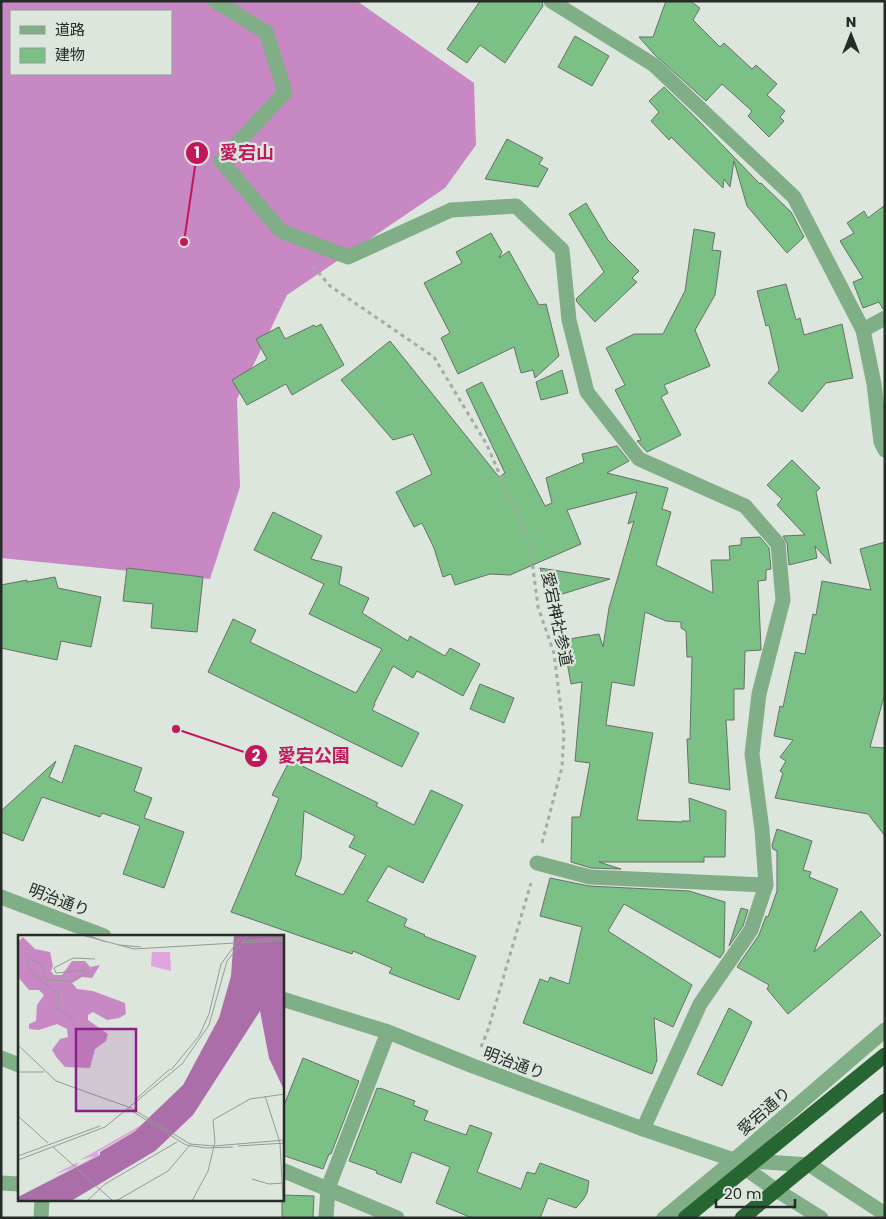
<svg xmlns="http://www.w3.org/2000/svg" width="886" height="1219" viewBox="0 0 886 1219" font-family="Poppins,'Noto Sans JP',sans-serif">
  <rect width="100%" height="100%" fill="#dce6dd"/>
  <!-- forest -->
  <path fill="#c788c4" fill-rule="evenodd" d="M1,1H357L474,83L476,145L445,188L287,295L237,399L240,487L210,579L1,558ZM11,11H171V74H11Z"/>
  <!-- building -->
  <g fill="#7bc084" stroke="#677068" fill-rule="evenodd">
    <polygon points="480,1 542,1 543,6 505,63 480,45 467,63 447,49"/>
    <polygon points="666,1 690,1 700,8 693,20 720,47 724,43 752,69 756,65 777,84 767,95 785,111 780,117 784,121 769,137 748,116 752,111 722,84 706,101 654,54 639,37 653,37"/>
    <polygon points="575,36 609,56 592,86 558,67"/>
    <polygon points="664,87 699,121 760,184 761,183 791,212 804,237 787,253 747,206 734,161 730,187 724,179 723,188 671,137 669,140 651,121 659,112 649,101"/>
    <polygon points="507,139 543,158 539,164 548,169 538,187 485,179"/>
    <polygon points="586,203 608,240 639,271 632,278 637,282 595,322 577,302 576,299 604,272 569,214"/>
    <polygon points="885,205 885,309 883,309 879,302 863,308 853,282 863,278 840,241 854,233 847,223 864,211 868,218"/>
    <polygon points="694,229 715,233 712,250 721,251 715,295 695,330 710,366 664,385 668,393 661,397 681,435 647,452 637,441 641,440 615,390 625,385 606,348 634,334 663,334 685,291"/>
    <polygon points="491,233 502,252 499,258 509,251 539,305 546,304 559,356 535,378 533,370 521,373 514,347 458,374 441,338 450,333 424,283 462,263 456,252"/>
    <polygon points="786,284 796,320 800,318 804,335 842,324 853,378 826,383 802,412 768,383 779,370 769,325 766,326 757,291"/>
    <polygon points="321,324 344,365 292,395 286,384 247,405 232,380 267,359 256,339 279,327 285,339 314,325 316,327"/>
    <polygon points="390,341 499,477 505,473 466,390 482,382 545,506 552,503 546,478 584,462 582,454 617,446 629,461 607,473 668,488 662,509 671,512 656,565 713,593 711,560 730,560 729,546 741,545 741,538 760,537 769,548 771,569 766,570 766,580 758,581 761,648 761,650 745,651 744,689 734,689 734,720 726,720 730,790 689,783 687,739 690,739 692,657 687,657 686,631 681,628 681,622 666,621 645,612 634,686 612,682 606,725 653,733 637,820 682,822 682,821 690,821 689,798 726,811 725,857 704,857 704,862 599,862 621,869 591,868 571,862 572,817 580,817 590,763 575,761 582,682 571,684 563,640 599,634 603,647 609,608 634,521 628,524 637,492 567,510 581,544 510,575 490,574 455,585 451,574 443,577 434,548 422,523 414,527 396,492 432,474 413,434 393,440 341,380"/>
    <polygon points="562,370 568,393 541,400 536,382"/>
    <polygon points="792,460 820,488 816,492 831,564 815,546 817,558 789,565 787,543 783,536 805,535 777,505 782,499 767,485"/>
    <polygon points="273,512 322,536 311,559 342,567 339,584 369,598 362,613 408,641 410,636 445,656 450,648 480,664 463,696 417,671 413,678 393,666 374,704 375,704 372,710 419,733 402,767 208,672 233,619 256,630 250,642 356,693 382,649 309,614 324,584 254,550"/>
    <polygon points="885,542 885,693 870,747 885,748 885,836 868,814 775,798 783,773 780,771 786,761 780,757 793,740 774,736 780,706 783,707 795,652 805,654 813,614 816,615 822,581 871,590 860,549"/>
    <polygon points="127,568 203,577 197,632 151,628 153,604 123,601"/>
    <polygon points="540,568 610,579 550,598"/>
    <polygon points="55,577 58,588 101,597 91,647 61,641 57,660 1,648 1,585 27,580 27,582"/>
    <polygon points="480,684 514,698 504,723 470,709"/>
    <polygon points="75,745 142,768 134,791 152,798 144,818 184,832 164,888 123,874 140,826 102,813 100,817 42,797 23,841 1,832 1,811 56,761 49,777 62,783"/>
    <path d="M290,760L378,803L376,806L414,825L431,790L463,805L423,883L388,866L367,901L407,919L404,926L425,935L424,936L476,956L459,1000L389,973L392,968L353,951L352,954L231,912L279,798L272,795ZM304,811L355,836L349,847L366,855L343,895L295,875L301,859Z"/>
    <polygon points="777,829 812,841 803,870 811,872 809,877 838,889 814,952 861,911 881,935 788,1014 767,989 769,985 737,967 759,935 766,916 768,917 777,891 777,851 773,849 772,845"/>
    <polygon points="550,878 589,886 689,891 725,902 724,952 720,958 624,904 608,931 692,985 673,1027 654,1018 657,1060 652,1074 523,1023 540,979 548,982 550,977 569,984 582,927 540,916"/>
    <polygon points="741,908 748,910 743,926 729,946"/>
    <polygon points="729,1008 752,1022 722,1086 697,1074"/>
    <polygon points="303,1058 359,1081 331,1154 329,1154 323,1169 282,1155 282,1110"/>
    <polygon points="377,1088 379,1089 380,1088 415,1101 413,1105 428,1111 424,1120 466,1135 470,1125 492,1133 477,1172 521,1189 527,1172 535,1174 540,1163 589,1181 587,1193 583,1200 576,1208 548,1198 540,1218 472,1218 436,1203 450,1167 412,1152 401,1183 376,1173 377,1171 349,1161"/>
    <polygon points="282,1195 314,1196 313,1218 282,1218"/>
  </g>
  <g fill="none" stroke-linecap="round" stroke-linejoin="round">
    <!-- path -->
    <g stroke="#a3aba4" stroke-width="3" stroke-dasharray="4 4" stroke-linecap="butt">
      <polyline points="313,266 330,286 434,357 487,445 530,545 538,607 554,653 564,734 562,767 542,843"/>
      <polyline points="481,1047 488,1030 531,883"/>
    </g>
    <!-- minor -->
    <g stroke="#80ae86" stroke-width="15">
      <polyline points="215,1 266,32 285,92 221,161 281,231 348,257 451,210 516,206 562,250 569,320 587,392 639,459 745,506 778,544 783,600 759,694 752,754 762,830 766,885 751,930 700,1004 643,1129"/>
      <polyline points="551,1 654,65 794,197 863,330 874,384 881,442 885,450"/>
      <polyline points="863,330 885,318"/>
      <polyline points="537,863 590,877 766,885"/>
      <polyline points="1,897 104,936"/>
      <polyline points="282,999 388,1032 473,1066 643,1129 734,1160 810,1165 885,1214"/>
      <polyline points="1,1058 19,1065"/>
      <polyline points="735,1161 773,1188 821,1218"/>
      <polyline points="282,1170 397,1218"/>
      <polyline points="1,1183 19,1184"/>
      <polyline points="41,1218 42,1200"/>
      <polyline points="326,1218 328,1188 388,1032"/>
      <polyline points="664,1218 734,1160 885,1030"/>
    </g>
    <!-- highway -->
    <g stroke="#276533" stroke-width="15">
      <polyline points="685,1218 885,1055"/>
      <polyline points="742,1218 885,1101"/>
    </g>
  </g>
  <g text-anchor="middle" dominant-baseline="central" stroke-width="4.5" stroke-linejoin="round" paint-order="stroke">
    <!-- street labels -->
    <g font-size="16" fill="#272b28" stroke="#dce6dd">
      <text transform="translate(557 619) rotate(78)">愛宕神社参道</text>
      <text transform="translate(59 900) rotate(21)">明治通り</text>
      <text transform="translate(514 1063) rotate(20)">明治通り</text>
      <text transform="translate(764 1111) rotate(-41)">愛宕通り</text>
    </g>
  </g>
  <!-- overview -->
  <g transform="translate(18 935)">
    <rect width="266" height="266" fill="#dce6dd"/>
    <path d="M134,17H152L153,36L133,31ZM125,189L115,197L80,217L81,220L0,261L49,236L52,234L35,240L60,227L59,231L72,224L76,221L62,225Z" fill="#e0a5de"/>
    <path d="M5,2L17,14L32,17L35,31L33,36L36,40H44L54,26H67L72,32L82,30L74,43L64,42L54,48L59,54L75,56L107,68L108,79L101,83L89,85L75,77L70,80V85L90,99L88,106L77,114L72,133L47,132L39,123L34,115L42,104L50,102L49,94L39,89L21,95L11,94V89L18,86L19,70L26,60L21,55H11L0,42V7Z" fill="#c788c4"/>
    <path d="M216,0H266V155L251,123L242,76L175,180L137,216L53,266H0V262L82,220V217L116,197L165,150L201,83L213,41Z" fill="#ab6ea9"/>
    <path fill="none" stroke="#949b95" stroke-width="1" d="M64,0L116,14L217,8M69,0L88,7M225,6L267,3M225,8L267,5M101,10L123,12M57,85L39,74L41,59L17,41L8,27L13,24L23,29L28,45L54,46L67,39L68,35L38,38L36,33L55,23L77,24M0,110L38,146L113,173L172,209L196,211L267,205M153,135L181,101L191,79L203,29L223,2M0,137H26M247,161L262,208L265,266M117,165L152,134M109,173L168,210L188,213L215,212M0,181L30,208M220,211L267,208M35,212L95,266M0,221L82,191M0,225L87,192L164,129L191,90L209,26L230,0M234,244L251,249L265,248M69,266L87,249L159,207M98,266L150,236L172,210M174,266L190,236L197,207L195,185L232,164L267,159"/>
    <path fill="#882188" fill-opacity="0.15" stroke="#882188" stroke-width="2.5" d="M58,94H118V176H58Z"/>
    <rect width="266" height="266" fill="none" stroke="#272b28" stroke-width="2.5"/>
  </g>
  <!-- callouts -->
  <path fill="none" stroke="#c2185b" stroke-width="2" d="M184 242L197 153M176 729L256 756"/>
  <g fill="#c2185b" stroke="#dce6dd" stroke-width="2">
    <circle cx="184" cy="242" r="5"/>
    <circle cx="176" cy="729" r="5"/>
    <circle cx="197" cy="153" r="12"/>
    <circle cx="256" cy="756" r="12"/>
  </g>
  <g font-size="15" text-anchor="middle" font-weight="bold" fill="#fff">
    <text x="197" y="158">1</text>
    <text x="256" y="761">2</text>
  </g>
  <g font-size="18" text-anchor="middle" font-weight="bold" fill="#c2185b" stroke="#dce6dd" stroke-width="4.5" stroke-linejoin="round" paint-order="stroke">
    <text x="247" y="159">愛宕山</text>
    <text x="314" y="762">愛宕公園</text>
  </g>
  <!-- border -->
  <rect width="886" height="1219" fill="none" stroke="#272b28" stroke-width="5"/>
  <!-- legend -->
  <rect x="10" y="10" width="162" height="65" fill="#dce6dd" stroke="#949b95"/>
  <rect x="20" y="26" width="25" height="8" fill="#80ae86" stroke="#949b95"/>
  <text x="55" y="35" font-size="15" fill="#272b28">道路</text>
  <rect x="20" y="48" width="25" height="15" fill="#7bc084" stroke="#949b95"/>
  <text x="55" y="60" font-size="15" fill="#272b28">建物</text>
  <!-- north arrow -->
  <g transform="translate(851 35)" stroke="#dce6dd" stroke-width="4" paint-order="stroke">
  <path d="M0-4L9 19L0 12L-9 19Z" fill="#272b28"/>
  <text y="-8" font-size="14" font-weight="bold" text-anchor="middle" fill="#272b28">N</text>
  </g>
  <!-- scale -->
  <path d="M716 1199v8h79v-8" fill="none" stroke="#272b28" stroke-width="2.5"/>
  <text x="724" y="1199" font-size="15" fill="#272b28" stroke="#dce6dd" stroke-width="4" paint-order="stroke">20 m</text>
</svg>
